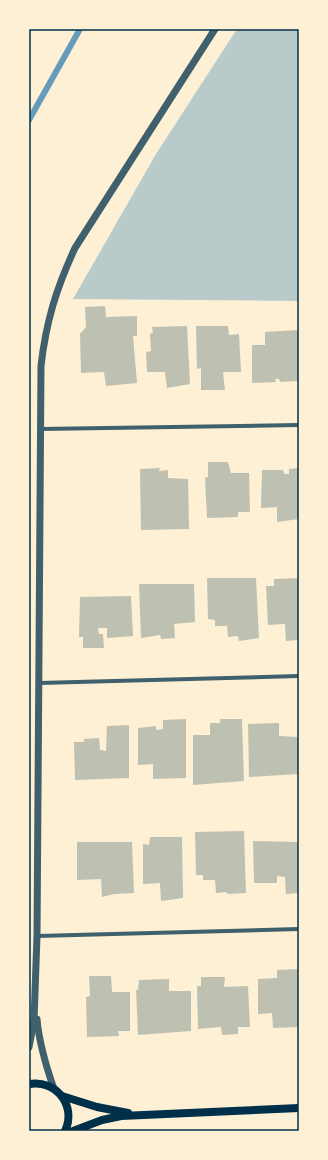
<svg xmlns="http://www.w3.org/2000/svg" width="328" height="1160" viewBox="0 0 328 1160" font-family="Lora,serif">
  <rect width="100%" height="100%" fill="#fdf0d5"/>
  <!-- green -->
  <polygon fill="#b9caca" points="237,29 299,29 299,301 73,299 156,154"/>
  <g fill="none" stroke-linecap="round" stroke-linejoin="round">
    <!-- stream -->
    <polyline stroke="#669bbc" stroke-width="6" points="29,120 80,29"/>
  </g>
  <!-- building -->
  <g fill="#bec0b2">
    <polygon points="105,306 106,317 137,316 137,336 133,336 137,383 106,386 104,372 81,373 80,334 86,327 85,307"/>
    <polygon points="187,326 190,384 167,388 165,372 147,372 146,352 151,351 150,334 153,333 152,327"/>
    <polygon points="196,326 228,326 229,335 239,334 241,372 223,372 225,390 201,390 201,368 197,369"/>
    <polygon points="298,330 299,381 280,382 279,379 275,379 276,382 252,383 252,345 265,345 265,332"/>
    <polygon points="208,462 228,462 231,473 249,473 250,512 238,512 238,517 207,518 205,478 208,477"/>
    <polygon points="160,468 159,471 168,470 168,478 188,479 189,529 141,530 140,469"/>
    <polygon points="299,468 299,519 277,522 277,507 261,508 262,470 283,470 284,474 289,474 289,469"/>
    <polygon points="207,578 256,578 259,638 239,641 238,636 228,637 227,626 215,626 215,620 208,619"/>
    <polygon points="299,578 299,640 286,641 285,624 268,625 266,586 274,586 274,579"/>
    <polygon points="139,584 194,584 195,622 174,624 175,638 161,639 160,635 141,638"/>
    <polygon points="131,596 133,636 107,638 107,628 98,628 99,634 103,634 104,648 83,648 83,637 79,637 80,597"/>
    <polygon points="186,719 186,778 153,779 153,764 138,765 138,728 156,726 156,730 163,729 163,720"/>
    <polygon points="220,719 242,719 244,781 193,785 193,735 210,735 210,723 220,723"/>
    <polygon points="279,723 279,736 299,737 299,774 249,777 248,724"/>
    <polygon points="129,725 129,778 75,780 74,742 84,742 84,739 99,738 100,750 106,751 107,726"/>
    <polygon points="244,831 246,893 228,894 226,892 216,893 215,880 203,880 203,875 196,875 195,832"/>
    <polygon points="150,837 182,837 183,898 161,901 160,883 143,884 143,844 149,845"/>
    <polygon points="253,841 299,842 299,893 286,894 285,877 277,876 277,883 254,883"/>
    <polygon points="77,842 132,842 134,893 114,894 102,897 101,879 77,880"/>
    <polygon points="299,969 299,1027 273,1028 272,1013 258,1014 258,979 277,978 277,970"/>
    <polygon points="89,976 111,976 112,992 130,992 130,1031 118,1031 119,1036 87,1037 86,997 90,996"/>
    <polygon points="201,977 225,977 224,987 248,986 250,1027 238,1027 238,1034 222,1035 221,1027 198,1029 197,986 201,986"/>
    <polygon points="169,979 169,991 191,991 191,1031 138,1035 136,990 138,990 139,980"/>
  </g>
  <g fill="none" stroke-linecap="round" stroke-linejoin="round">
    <!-- minor -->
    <g stroke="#3f606c" stroke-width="4">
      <polyline points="40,429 299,425"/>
      <polyline points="39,683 299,676"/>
      <polyline points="37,936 299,929"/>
    </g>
    <!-- tertiary -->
    <g stroke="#3f606c" stroke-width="7">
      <path d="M37,1019C39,1043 46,1066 54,1089"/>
      <path d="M29,1047L34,1021L37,936L41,366C46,322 56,289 75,248L215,29"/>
    </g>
    <!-- secondary -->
    <g stroke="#003049" stroke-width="8">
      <path d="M29,1084C56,1079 77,1106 65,1131"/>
      <polyline points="62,1096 97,1107 128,1113"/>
      <polyline points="73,1131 102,1120 121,1116 299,1108"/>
    </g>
  </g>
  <!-- border -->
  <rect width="328" height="1160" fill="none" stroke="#fdf0d5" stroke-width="60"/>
  <rect x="30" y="30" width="268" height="1100" fill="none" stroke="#003049" stroke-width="1.5"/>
</svg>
